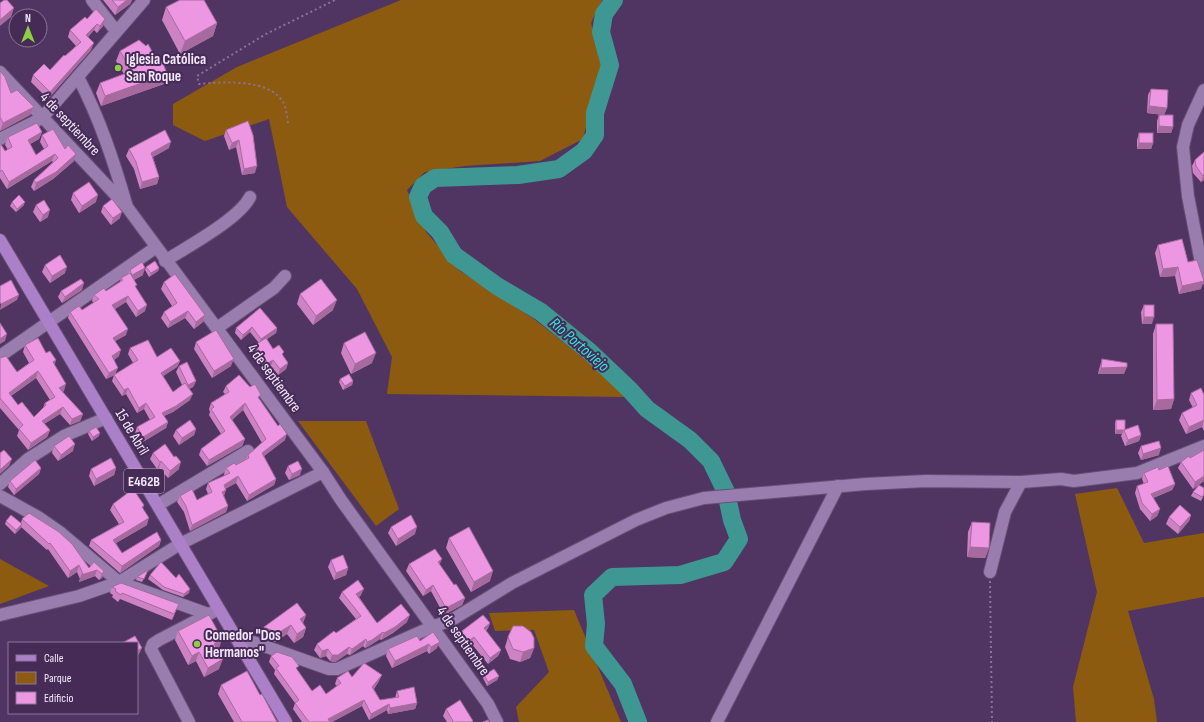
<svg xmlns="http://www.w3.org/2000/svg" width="1204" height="722" viewBox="0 0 1204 722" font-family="'Sofia Sans Condensed',sans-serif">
  <rect width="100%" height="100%" fill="#503562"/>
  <!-- green -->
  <g fill="#8c5b10">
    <polygon points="401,0 602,0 591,23 602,63 583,139 540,161 465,166 425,172 407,190 426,232 460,271 534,319 581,356 626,397 387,394 392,357 357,289 287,207 269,119 205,141 173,125 173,104 237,67"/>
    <polygon points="298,421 366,421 399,509 376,526"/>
    <polygon points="1117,488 1144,543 1204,533 1204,597 1128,611 1154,699 1157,722 1076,722 1073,687 1097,592 1075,494"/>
    <polygon points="0,559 49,586 0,604"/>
    <polygon points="574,610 621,722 519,722 516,707 549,672 534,630 495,631 489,613"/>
  </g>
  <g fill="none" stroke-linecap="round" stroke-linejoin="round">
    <!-- river -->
    <polyline stroke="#3e9793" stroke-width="18" points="614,0 604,14 601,32 610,65 595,113 595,135 584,151 559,169 518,175 435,178 423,186 418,197 424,216 440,232 454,255 497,286 541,312 590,352 630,390 647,409 690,440 711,461 726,492 732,520 739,539 724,562 680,575 612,577 593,595 596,624 594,646 623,684 638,722"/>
    <!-- minor casing -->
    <g stroke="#675075" stroke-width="14">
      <g id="minor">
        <polyline points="92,0 116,31"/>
        <polyline points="0,72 127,207 323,472 341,500 488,704 497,722"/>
        <path d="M78,77C100,119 114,162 127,207"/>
        <polyline points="1204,90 1188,125 1183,147 1188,196 1204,278"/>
        <polyline points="0,139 42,118 144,0"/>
        <path d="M165,261C187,247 239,219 250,197"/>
        <polyline points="217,328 274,288 285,276"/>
        <polyline points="0,356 155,248"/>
        <polyline points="0,484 28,459 64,436 106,418"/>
        <polyline points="0,496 38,517 61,533 119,582 208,614"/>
        <polyline points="158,505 248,451"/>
        <polyline points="990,572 1005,512 1021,482"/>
        <polyline points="0,615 79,596 119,582 180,544 323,472"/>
        <polyline points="236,636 329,669 337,669 434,626 450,621 512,583 636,520 666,508 704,498 866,484 926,481 1021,482 1061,479 1074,481 1137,473 1204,446"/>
        <polyline points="189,722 151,649 153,644 159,640 213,612"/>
        <polyline points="717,722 838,486"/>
      </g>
    </g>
    <!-- major casing -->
    <g stroke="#675075" stroke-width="14">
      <polyline id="major" points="0,240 286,722"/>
    </g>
    <!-- path -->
    <g stroke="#897398" stroke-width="2" stroke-dasharray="2 3" stroke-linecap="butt">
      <path d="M288,123C287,116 286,107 283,102C268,78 223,82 199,84L197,76L266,34L335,0"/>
      <polyline points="990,581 992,722"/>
    </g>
    <!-- minor -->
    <use href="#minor" stroke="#9a7daf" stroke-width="12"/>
    <!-- major -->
    <use href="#major" stroke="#ab80c8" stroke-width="12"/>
  </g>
  <!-- wall -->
  <g fill="#cc82c3" fill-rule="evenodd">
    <polygon points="103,0 132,0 130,4 115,15"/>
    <polygon points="166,7 217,23 213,36 180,54 162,20"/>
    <polygon points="87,19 105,19 103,26 97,33 94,30 88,37 91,50 48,99 31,82 33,75 50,70 76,46 68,37 70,30"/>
    <polygon points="120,51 164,84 101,106 96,93 100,83 124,74 116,61"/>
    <polygon points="0,71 11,93 34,107 30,115 0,131"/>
    <polygon points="1151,89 1167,108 1164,115 1147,113 1148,95"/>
    <polygon points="1159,115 1173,127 1171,133 1157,133 1157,121"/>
    <polygon points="248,121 255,173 242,175 236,147 229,150 224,136 226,130"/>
    <polygon points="42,132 39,139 30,144 36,155 44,149 40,142 42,135 65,149 74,161 53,179 34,191 31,187 34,180 53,162 52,161 7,189 0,178 0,143 5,151 8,150 5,145 8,137"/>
    <polygon points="1139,133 1153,143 1151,149 1137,149 1137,140"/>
    <polygon points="169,148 153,157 159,177 157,184 140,189 134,169 126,156 129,149"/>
    <polygon points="1204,152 1204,180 1201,182 1193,173 1192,166 1195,160"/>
    <polygon points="73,193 96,202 79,213 71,200"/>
    <polygon points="12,202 24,205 16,212 10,206"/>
    <polygon points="36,205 48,217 40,222 33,212"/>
    <polygon points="103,206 120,218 111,225 101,212"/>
    <polygon points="1158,245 1188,262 1201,289 1179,294 1175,276 1160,277 1155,253"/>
    <polygon points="45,265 65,273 50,283 42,272"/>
    <polygon points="146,267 159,268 158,271 149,277 145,270"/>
    <polygon points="130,270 143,275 134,280 136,288 145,311 136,317 126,302 115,309 126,335 115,341 119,356 114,360 116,374 133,363 128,354 130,348 157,357 180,361 177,367 163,376 173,392 182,385 176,372 179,366 196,381 193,387 189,389 190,400 173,412 164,416 168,422 166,428 141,443 135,433 137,427 150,420 144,409 137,413 126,394 122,396 112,381 114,375 106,379 68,318 70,312 82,310 94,303 92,301 94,295 106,291 120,282 121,278 128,274"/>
    <polygon points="164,282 205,315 203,322 194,329 185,318 168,328 161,318 164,312 172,306 161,289"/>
    <polygon points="82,290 62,303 58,297 61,291"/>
    <polygon points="300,294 333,310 313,325 297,304"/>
    <polygon points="1144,305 1152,324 1142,324 1141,312"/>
    <polygon points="260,308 277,328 276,333 267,339 273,349 283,356 288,363 286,369 278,375 271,366 265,369 253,351 255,345 259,343 250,332 241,340 235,333 236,328"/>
    <polygon points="1156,324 1174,399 1171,409 1153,410 1153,334"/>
    <polygon points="196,342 231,366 212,378 194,349"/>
    <polygon points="344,343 372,363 351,374 341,353"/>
    <path d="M25,345L46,353L54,365L64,391L62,392L83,414L80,421L70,425L60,414L44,424L50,430L47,437L28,450L17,436L19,430L0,408V358L17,372L29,363L23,352ZM36,378L50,400L45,403L43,408L34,417L18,405L11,396Z"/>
    <polygon points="1102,359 1124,374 1098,374 1100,366"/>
    <polygon points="340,379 353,381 352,385 343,390 339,382"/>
    <polygon points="226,386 259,400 285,440 264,456 276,479 274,485 247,501 236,483 225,489 224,496 228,506 226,512 190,531 184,512 177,502 180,496 197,500 208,494 206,489 208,483 225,476 224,474 226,468 236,465 246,459 248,455 262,443 243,410 232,420 245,439 242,446 207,466 199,455 201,449 221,434 209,415 210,412 209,409 211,403 225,394 223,392"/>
    <polygon points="1191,393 1204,395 1204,431 1202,427 1186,434 1179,420 1182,413 1193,408 1189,400"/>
    <polygon points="1116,420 1125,429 1141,435 1139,441 1125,446 1121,436 1122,434 1115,434 1115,423"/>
    <polygon points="196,429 194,435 179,445 173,436 176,430"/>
    <polygon points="89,431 99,436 92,441 88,434"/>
    <polygon points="54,446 73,451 58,461 52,453"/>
    <polygon points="1141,446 1159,455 1141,460 1138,453"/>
    <polygon points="1204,450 1204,481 1193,489 1178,468 1181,462 1190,458"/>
    <polygon points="153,453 179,469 168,478 159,468 157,469 150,459"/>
    <polygon points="288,466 300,475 289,480 285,473"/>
    <polygon points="41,468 39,474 14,495 8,487 10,481"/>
    <polygon points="116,468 114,475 94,486 89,476 91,469"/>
    <polygon points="1159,470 1175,484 1172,490 1153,498 1160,509 1157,516 1150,521 1140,509 1135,493 1137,486 1144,484 1142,479 1144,473"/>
    <polygon points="1193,492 1204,495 1201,501 1191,496"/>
    <polygon points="113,504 144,505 143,508 147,525 116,543 122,553 161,540 159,546 120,573 89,546 91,540 119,524 110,510"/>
    <polygon points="1191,515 1189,521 1178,534 1166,524 1169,517"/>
    <polygon points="22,519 89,568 104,571 102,578 99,580 95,576 79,582 80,579 77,572 68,578 48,549 47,550 21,527 15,534 5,524 6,521 21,523"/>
    <polygon points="972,522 989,548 985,558 967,557 968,532"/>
    <polygon points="391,527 415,534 396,546 388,533"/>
    <polygon points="449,538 490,581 471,592 446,548"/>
    <polygon points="331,560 348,568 346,575 334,580 328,567"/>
    <polygon points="409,564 440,565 454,585 465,598 462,605 444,615 431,591 423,596 406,571"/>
    <polygon points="147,573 142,582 136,580 137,577"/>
    <polygon points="150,575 189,593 183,597 163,590 148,579"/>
    <polygon points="112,587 176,611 172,620 120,599 118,602 112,597 113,595 110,593"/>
    <polygon points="342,592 361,595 359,597 377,623 407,622 393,633 381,640 380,639 369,646 365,648 363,646 350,655 347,654 335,662 330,661 326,656 320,658 314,650 317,644 336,633 356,619 339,598"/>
    <polygon points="306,615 303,623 306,628 303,637 294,643 287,634 275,642 260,636 264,627"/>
    <polygon points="490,623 488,628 486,631 501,650 498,656 488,664 471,643 463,650 456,640 458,634"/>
    <polygon points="178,631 219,649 217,650 219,669 204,677 196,661 188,665 175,640"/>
    <polygon points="433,632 437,648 429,654 427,651 392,668 386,656 388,649 420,641"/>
    <polygon points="508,637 534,648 530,658 520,662 510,659 505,647"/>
    <polygon points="271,656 297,670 312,691 326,694 337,686 335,684 337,678 352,677 379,681 374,689 380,700 395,698 397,691 417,703 415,709 388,714 387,710 369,720 362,706 332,722 302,722 293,709 295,703 274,674 275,670 269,662"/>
    <polygon points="484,675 499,676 497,680 487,686 483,678"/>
    <polygon points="221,685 260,695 277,722 234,722 218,694"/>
    <polygon points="446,709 473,721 472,722 447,722 443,716"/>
  </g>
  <!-- shaded-wall -->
  <g fill="#a66a9f">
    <polygon points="127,0 132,0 130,4 115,15 118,7"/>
    <polygon points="14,8 11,17 0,26 0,20"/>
    <polygon points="105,19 103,26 97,33 100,26"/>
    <polygon points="217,23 213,36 180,54 185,41"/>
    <polygon points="97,24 94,30 84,41 86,35"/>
    <polygon points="94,43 91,50 48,99 50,92"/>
    <polygon points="167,74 164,84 101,106 105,96"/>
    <polygon points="1149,106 1167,108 1164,115 1147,113"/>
    <polygon points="34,107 30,115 0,131 3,123"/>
    <polygon points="1159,126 1173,127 1171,133 1157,133"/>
    <polygon points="42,132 39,139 25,147 28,140"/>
    <polygon points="239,140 236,147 229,150 232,143"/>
    <polygon points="171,142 169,148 149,159 151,153"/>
    <polygon points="1139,143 1153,143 1151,149 1137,149"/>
    <polygon points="55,154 52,161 7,189 9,182"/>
    <polygon points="76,154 74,161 53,179 34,191 36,183"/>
    <polygon points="257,166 255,173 242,175 244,169"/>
    <polygon points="1204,175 1204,180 1201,182 1203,176"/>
    <polygon points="159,177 157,184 140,189 142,182"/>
    <polygon points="98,195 96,202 79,213 82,206"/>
    <polygon points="25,202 24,205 16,212 17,209"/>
    <polygon points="50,210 48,217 40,222 43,215"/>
    <polygon points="122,212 120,218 111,225 113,218"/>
    <polygon points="67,267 65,273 50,283 52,276"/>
    <polygon points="1178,267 1175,276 1160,277 1163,269"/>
    <polygon points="145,268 143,275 129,282 132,275"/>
    <polygon points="159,268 158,271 149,277 151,273"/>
    <polygon points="1204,281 1201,289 1179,294 1182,286"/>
    <polygon points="84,283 82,290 62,303 65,297"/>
    <polygon points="19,295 17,300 0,310 1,304"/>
    <polygon points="128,296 126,302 110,312 112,305"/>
    <polygon points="337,300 333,310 313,325 316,316"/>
    <polygon points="147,305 145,311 136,317 138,311"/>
    <polygon points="188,311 185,318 168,328 170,322"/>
    <polygon points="205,315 203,322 194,329 196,322"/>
    <polygon points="1144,317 1154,317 1152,324 1142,324"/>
    <polygon points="252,327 250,332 241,340 243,335"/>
    <polygon points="277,328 276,333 260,343 261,339"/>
    <polygon points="128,329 126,335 110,344 113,338"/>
    <polygon points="7,334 5,341 0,344 0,339"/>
    <polygon points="121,350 119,356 110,363 112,356"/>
    <polygon points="376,353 372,363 351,374 355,364"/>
    <polygon points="234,359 231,366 212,378 214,371"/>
    <polygon points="56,360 54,367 53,362"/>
    <polygon points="273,360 271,366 265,369 268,363"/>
    <polygon points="180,361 177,367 159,379 161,373"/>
    <polygon points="288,363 286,369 278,375 280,369"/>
    <polygon points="1127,367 1124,374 1098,374 1101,368"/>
    <polygon points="118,368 115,375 106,379 109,373"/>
    <polygon points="38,371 36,378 6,399 9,393"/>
    <polygon points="196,381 193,387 185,391 188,385"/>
    <polygon points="353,381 352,385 343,390 345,386"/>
    <polygon points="66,384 64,391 57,395 59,388"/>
    <polygon points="128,388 126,394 122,396 124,390"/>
    <polygon points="193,394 190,400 173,412 159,418 162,413"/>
    <polygon points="1174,399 1171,409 1153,410 1157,400"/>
    <polygon points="146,403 144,409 137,413 139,408"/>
    <polygon points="245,403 243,410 228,423 230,417"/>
    <polygon points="63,407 60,414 39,427 42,421"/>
    <polygon points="83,414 80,421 70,425 72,419"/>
    <polygon points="1204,420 1202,427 1186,434 1189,427"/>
    <polygon points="168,422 166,428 141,443 143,437"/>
    <polygon points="196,429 194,435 179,445 182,438"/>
    <polygon points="50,430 47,437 28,450 31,443"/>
    <polygon points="1116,430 1124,430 1122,434 1115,434"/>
    <polygon points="100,433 99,436 92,441 93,437"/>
    <polygon points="287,434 285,440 260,459 262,453"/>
    <polygon points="1141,435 1139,441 1125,446 1128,440"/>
    <polygon points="245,439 242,446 207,466 209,460"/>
    <polygon points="75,444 73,451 58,461 61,455"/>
    <polygon points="1161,448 1159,455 1141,460 1143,454"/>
    <polygon points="12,459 9,466 0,474 0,470"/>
    <polygon points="161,461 159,468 157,469 160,462"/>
    <polygon points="181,462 179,469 168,478 170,471"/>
    <polygon points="41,468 39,474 14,495 16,489"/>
    <polygon points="116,468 114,475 94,486 96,479"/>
    <polygon points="302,469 300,475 289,480 292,474"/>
    <polygon points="238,476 236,483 221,491 224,485"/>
    <polygon points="1204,476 1204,481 1193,489 1195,482"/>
    <polygon points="276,479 274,485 247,501 249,495"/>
    <polygon points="1175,484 1172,490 1149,500 1151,494"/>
    <polygon points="226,490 224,496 222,492"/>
    <polygon points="228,506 226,512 190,531 192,525"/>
    <polygon points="1160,509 1157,516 1150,521 1152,514"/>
    <polygon points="1191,515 1189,521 1178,534 1180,527"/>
    <polygon points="149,518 147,525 111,546 113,540"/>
    <polygon points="22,524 21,528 15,534 16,530"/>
    <polygon points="417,527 415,534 396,546 398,539"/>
    <polygon points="161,540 159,546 120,573 122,566"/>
    <polygon points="970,547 989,548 985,558 967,557"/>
    <polygon points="442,559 439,566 438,562"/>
    <polygon points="79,565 77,572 68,578 70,571"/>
    <polygon points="348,568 346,575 334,580 336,573"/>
    <polygon points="97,570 95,576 79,582 81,575"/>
    <polygon points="104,571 102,578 99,580 102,574"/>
    <polygon points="493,571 490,581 471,592 474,582"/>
    <polygon points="433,585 431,591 423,596 426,590"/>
    <polygon points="190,589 189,593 183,597 184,594"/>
    <polygon points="364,589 361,595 354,601 356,594"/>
    <polygon points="465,598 462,605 444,615 446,608"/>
    <polygon points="306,615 302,624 300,619"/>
    <polygon points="410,615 407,622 393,633 381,640 384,633"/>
    <polygon points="490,623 488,628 482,634 484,628"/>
    <polygon points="291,625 287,634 275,642 278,633"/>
    <polygon points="306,628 303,637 294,643 297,634"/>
    <polygon points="383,632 380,639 369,646 365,648 367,642"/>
    <polygon points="474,637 471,643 463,650 465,644"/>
    <polygon points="222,639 219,649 211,653 214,644"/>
    <polygon points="366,639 363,646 350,655 352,649"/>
    <polygon points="440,642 437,648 429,654 431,647"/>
    <polygon points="429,644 427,651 392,668 395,661"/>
    <polygon points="349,647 347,654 335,662 330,661 332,655"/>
    <polygon points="142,648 139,654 137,656 137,651"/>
    <polygon points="534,648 530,658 520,662 523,652"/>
    <polygon points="328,649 326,656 320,658 322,651"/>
    <polygon points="501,650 498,656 488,664 490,658"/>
    <polygon points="199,652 196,661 188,665 192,656"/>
    <polygon points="223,659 219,669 204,677 208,668"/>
    <polygon points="382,675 379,681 370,693 372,687"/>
    <polygon points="499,676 497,680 487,686 488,682"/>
    <polygon points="364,700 362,706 332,722 327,722 328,719"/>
    <polygon points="417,703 415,709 388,714 390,708"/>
    <polygon points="389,704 387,710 369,720 371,714"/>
  </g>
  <!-- building -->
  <g fill="#ed97e3" stroke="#a66a9f" fill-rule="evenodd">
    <polygon points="4,0 7,0 14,8 0,20 0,3"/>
    <polygon points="112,0 127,0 118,7"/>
    <polygon points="180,0 204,0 217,23 185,41 166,7"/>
    <polygon points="96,9 105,19 100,26 97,24 86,35 94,43 50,92 33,75 44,64 50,70 64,55 65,56 81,42 70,30 85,17 87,19"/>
    <polygon points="139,40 146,46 148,44 158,62 162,60 167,74 105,96 100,83 132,71 120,51"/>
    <polygon points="0,71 5,77 11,93 17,90 34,107 3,123 0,117"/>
    <polygon points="1151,89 1168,90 1167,108 1149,106"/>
    <polygon points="1159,115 1173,115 1173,127 1159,126"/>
    <polygon points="248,121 253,135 257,166 244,169 239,140 232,143 226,130"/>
    <polygon points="37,123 42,132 28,140 36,155 48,146 42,135 53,129 65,149 68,145 76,154 56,172 36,183 34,180 58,158 55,154 9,182 2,170 0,172 0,143 5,151 12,147 8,137"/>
    <polygon points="165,130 171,142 151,153 159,177 142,182 136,162 129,149"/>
    <rect x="1139" y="133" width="14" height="10"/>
    <polygon points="1204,152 1204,175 1203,176 1196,166 1195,160"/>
    <polygon points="89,182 98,195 82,206 73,193"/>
    <polygon points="19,195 25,202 17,209 12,202"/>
    <polygon points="112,199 122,212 113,218 103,206"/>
    <polygon points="44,200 50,210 43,215 36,205"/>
    <polygon points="1182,239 1188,262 1197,260 1204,281 1182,286 1178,267 1163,269 1158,245"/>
    <polygon points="60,255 67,267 52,276 45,265"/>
    <polygon points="155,261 159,268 151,273 146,267"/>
    <polygon points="142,262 145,268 132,275 130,270"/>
    <polygon points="130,273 137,285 135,286 147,305 138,311 128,296 112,305 128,329 113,338 121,350 112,356 118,368 109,373 70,312 79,306 82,310 99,299 94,295 104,288 106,291 123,280 121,278"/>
    <polygon points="175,274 205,315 196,322 188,311 170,322 164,312 177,303 164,282"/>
    <polygon points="81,279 84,283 65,297 61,291"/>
    <polygon points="321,279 337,300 316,316 300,294"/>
    <polygon points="11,280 19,295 1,304 0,302 0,286"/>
    <rect x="1144" y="305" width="10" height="12"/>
    <polygon points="260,308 277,328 261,339 252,327 243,335 236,328"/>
    <polygon points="0,323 7,334 0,339"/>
    <polygon points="1156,324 1173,324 1174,399 1157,400"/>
    <polygon points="216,330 234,359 214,371 196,342"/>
    <polygon points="365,332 376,353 355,364 344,343"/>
    <path d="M38,338L46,353L50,351L56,360L53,362L66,384L59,388L83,414L72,419L63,407L42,421L50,430L31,443L19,429L23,425L0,398V358L6,356L17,372L34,360L25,345ZM38,371L55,397L45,403L46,405L34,417L22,402L18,405L9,393Z"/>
    <polygon points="266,338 273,349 279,345 284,352 282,354 288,363 280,369 273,360 268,363 255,345"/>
    <polygon points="148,340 157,357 171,348 180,361 161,373 173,392 185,383 193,394 176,406 162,413 168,422 143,437 137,427 155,417 146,403 139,408 128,388 124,390 114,375 138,360 130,348"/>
    <polygon points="1102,359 1127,363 1127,367 1101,368"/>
    <polygon points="187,362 196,381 188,385 179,366"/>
    <polygon points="349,374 353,381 345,386 340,379"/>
    <polygon points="239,375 250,387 255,384 261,395 258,397 278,426 280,424 287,434 262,453 276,479 249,495 238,476 224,485 226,490 222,492 228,506 192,525 186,506 180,496 192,489 197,500 212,492 208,483 230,473 226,468 234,463 236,465 249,458 248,455 266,439 245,403 230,417 245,439 209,460 201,449 225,431 211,409 214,407 211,403 229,392 226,386"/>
    <polygon points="1201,388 1204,395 1204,420 1189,427 1182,413 1197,405 1191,393"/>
    <polygon points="190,420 196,429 182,438 176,430"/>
    <polygon points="1116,420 1125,420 1125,429 1124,430 1116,430"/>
    <polygon points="1138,425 1141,435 1128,440 1124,430"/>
    <polygon points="96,427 100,433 93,437 89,431"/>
    <polygon points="69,436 75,444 61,455 54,446"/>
    <polygon points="1159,441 1161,448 1143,454 1141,446"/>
    <polygon points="165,444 174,457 176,456 181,462 170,471 161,461 160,462 153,453"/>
    <polygon points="4,450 12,459 0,470 0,453"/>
    <polygon points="1204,450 1204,476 1195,482 1181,462 1189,456 1190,458"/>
    <polygon points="111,458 116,468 96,479 91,469"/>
    <polygon points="35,460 41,468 16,489 10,481"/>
    <polygon points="298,461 302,469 292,474 288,466"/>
    <polygon points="1168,466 1175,484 1151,494 1160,509 1152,514 1142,503 1137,486 1148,482 1144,473 1158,467 1159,470"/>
    <polygon points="1199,485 1204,488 1204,494 1202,497 1193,492"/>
    <polygon points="133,489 144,505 142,507 149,518 113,540 122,553 157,532 161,540 122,566 91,540 124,522 113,504"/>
    <polygon points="1180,505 1191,515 1180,527 1169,517"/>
    <polygon points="29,513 59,532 72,544 89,568 94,562 104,571 102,574 97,570 81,575 83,574 79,565 70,571 50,543 49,544 22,519"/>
    <polygon points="11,515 22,524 16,530 6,521"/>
    <polygon points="411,515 417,527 398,539 391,527"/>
    <polygon points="972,522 990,523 989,548 970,547"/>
    <polygon points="469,527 493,571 474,582 449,538"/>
    <polygon points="435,549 442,559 438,562 454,585 456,584 465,598 446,608 433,585 426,590 409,564"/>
    <polygon points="343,555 348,568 336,573 331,560"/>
    <polygon points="161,562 176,578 179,574 190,589 184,594 164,587 150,575"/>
    <polygon points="148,570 144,579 137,577"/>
    <polygon points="358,580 364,589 356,594 377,623 401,604 410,615 395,627 384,633 383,632 372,640 367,642 366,639 352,649 349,647 338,655 332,655 328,649 322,651 317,644 334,631 336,633 361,616 342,592"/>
    <polygon points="121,583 179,604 174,614 122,593 121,595 115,591 116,589 112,587"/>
    <polygon points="297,603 306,615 300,619 306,628 297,634 291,625 278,633 264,627"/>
    <polygon points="209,615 222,639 214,644 223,659 208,668 199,652 192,656 178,631"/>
    <polygon points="483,615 490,623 484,628 501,650 490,658 474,637 465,644 458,634"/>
    <polygon points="513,626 523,626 531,632 534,638 534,648 523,652 513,649 508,637"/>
    <polygon points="433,632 440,642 431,647 429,644 395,661 388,649 417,636 420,641"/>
    <polygon points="135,636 142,648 137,651 137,643 122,643"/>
    <polygon points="277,652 292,657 299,666 296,668 312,691 320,685 326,694 341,683 337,678 348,671 352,677 364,663 382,675 372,687 380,700 399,697 397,691 414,687 417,703 390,708 389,704 371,714 364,700 328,719 330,722 309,722 295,703 299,700 276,668 279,666 271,656"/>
    <polygon points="494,669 499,676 488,682 484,675"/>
    <polygon points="247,671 260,695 262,694 277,722 242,722 221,685"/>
    <polygon points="460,700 473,721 471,722 452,722 453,721 446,709"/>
    <polygon points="488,720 489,722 483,722"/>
  </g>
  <!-- markers -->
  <g fill="#8ece43" stroke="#452b56" stroke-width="1.5">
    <circle cx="118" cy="68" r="4"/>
    <circle cx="197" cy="644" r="4"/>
  </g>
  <g text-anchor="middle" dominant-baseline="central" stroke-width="4" stroke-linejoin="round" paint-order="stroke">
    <!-- shield labels -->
    <rect fill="#452b56" stroke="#c0afcb" stroke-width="1" x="124" y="469" width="40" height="24" rx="3"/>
    <g font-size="14" font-weight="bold" fill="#f4e7fd">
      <text x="144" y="481">E462B</text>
    </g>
    <!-- poi labels -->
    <g font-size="15" font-weight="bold" fill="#f4e7fd" stroke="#452b56" text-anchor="start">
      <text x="126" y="59">Iglesia Católica<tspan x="126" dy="17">San Roque</tspan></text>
      <text x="205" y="635">Comedor "Dos<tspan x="205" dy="17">Hermanos"</tspan></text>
    </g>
    <!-- street labels -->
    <g font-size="15" fill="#f4e7fd" stroke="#452b56">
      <text transform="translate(70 124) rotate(47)">4 de septiembre</text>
      <text transform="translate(274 378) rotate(54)">4 de septiembre</text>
      <text transform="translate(132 432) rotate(59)">15 de Abril</text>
      <text transform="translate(463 641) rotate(55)">4 de septiembre</text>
    </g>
    <!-- water labels -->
    <g font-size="16" font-style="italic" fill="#35e8e1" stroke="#452b56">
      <text transform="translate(579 345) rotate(41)">Río Portoviejo</text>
    </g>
  </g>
  <!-- legend -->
  <rect x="8" y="642" width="130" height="72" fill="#452b56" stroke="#8b7699"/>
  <rect x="16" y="655" width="20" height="6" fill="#ab80c8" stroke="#8b7699"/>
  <text x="44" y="662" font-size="12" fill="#f4e7fd">Calle</text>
  <rect x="16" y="672" width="20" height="12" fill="#8c5b10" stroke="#8b7699"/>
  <text x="44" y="682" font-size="12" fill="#f4e7fd">Parque</text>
  <rect x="16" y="692" width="20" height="12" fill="#ed97e3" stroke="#8b7699"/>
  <text x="44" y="702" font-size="12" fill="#f4e7fd">Edificio</text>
  <!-- north arrow -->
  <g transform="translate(28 28)"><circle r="19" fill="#452b56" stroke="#8b7699"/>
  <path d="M0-3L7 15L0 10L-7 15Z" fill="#8ece43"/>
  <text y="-6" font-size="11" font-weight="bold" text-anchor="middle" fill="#f4e7fd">N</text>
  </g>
</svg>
